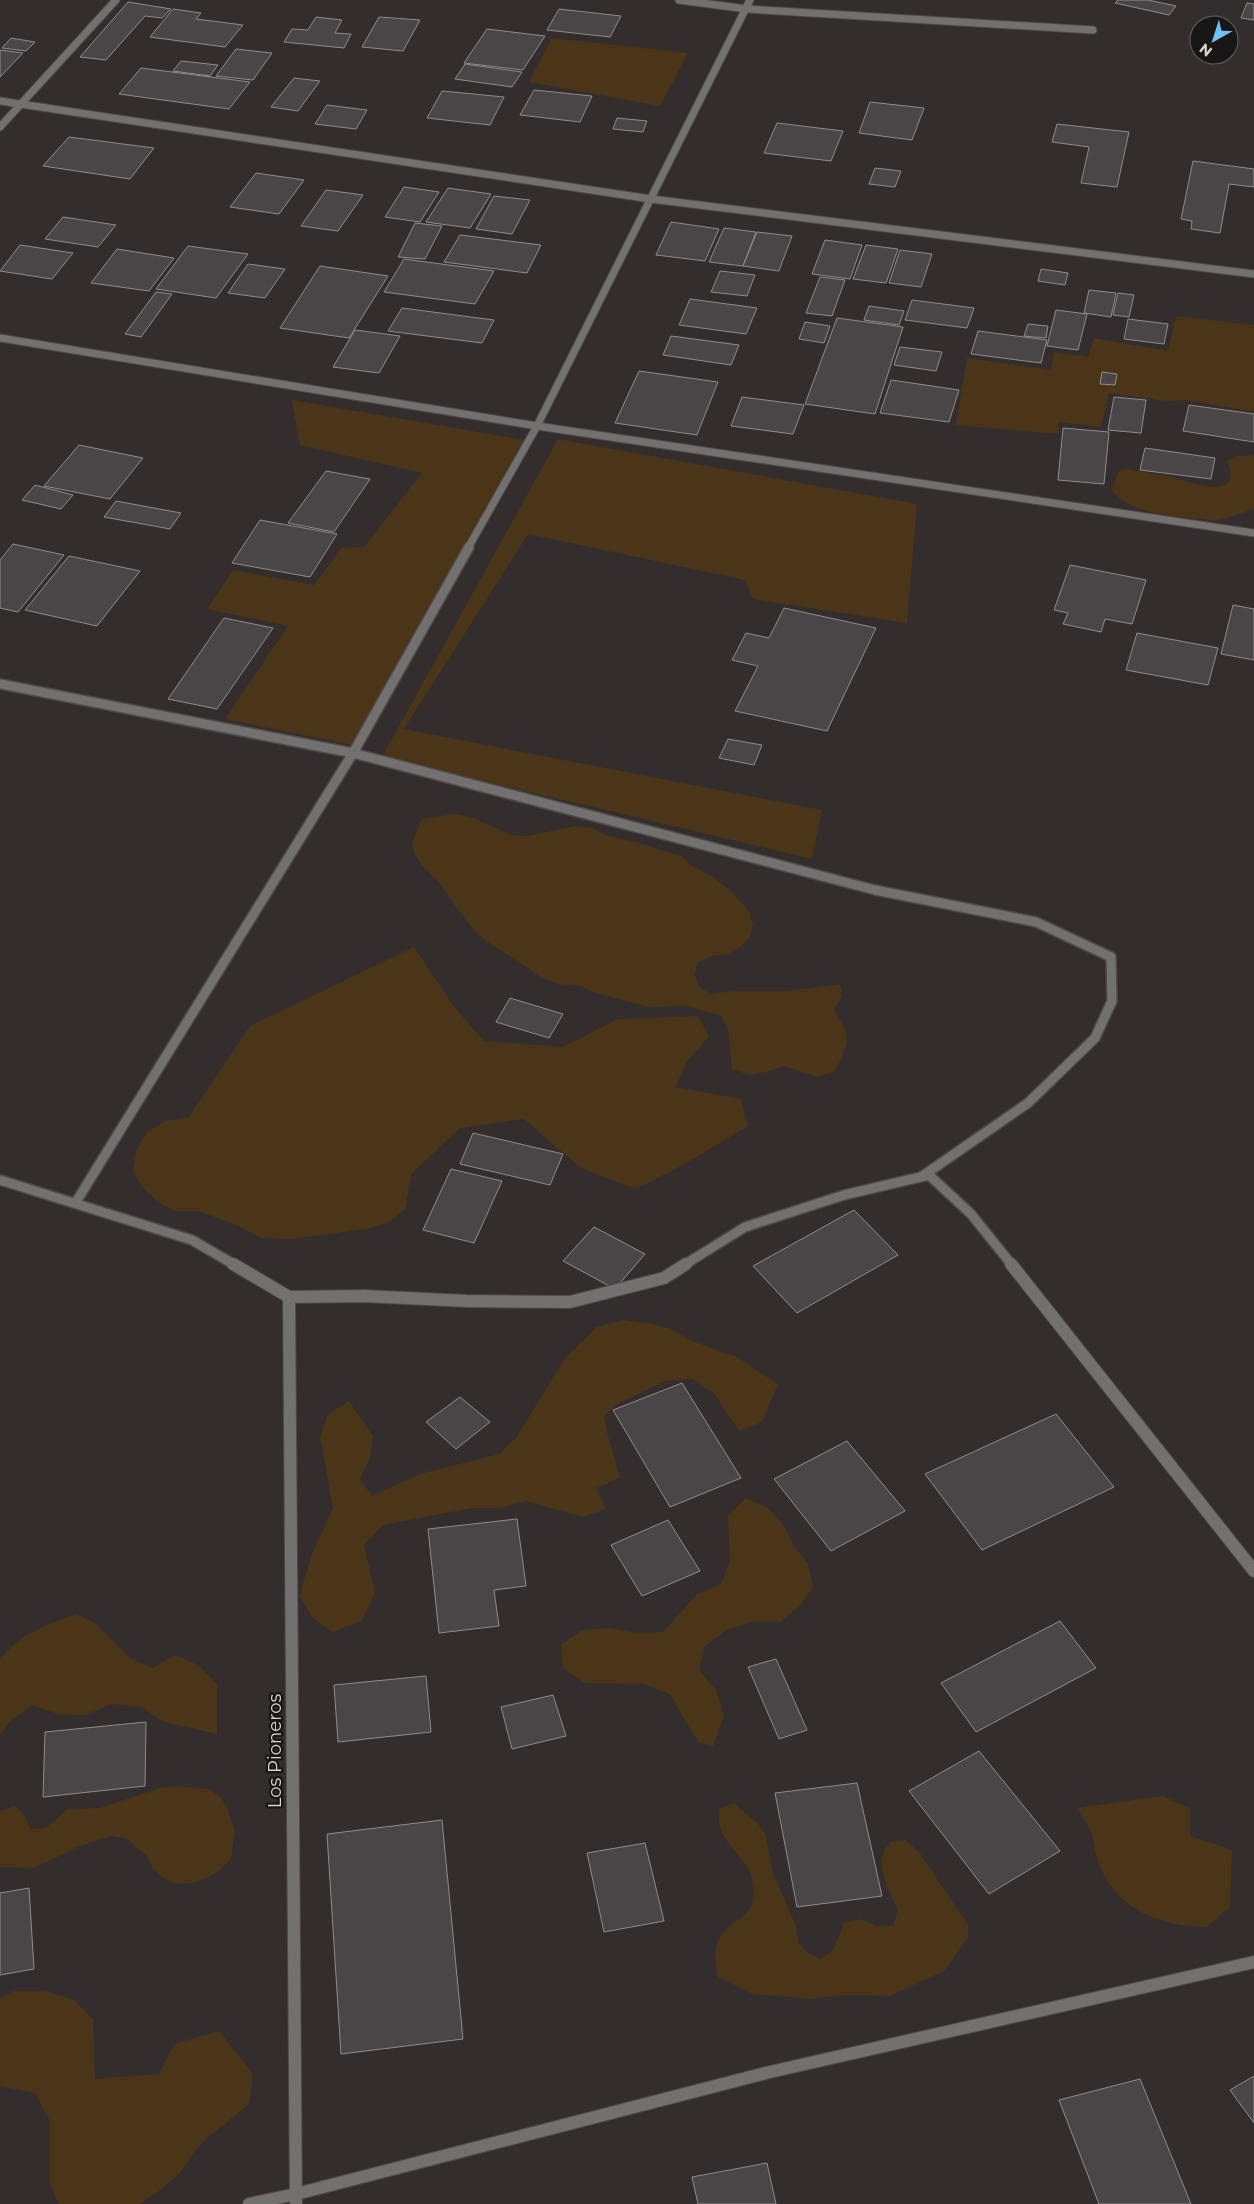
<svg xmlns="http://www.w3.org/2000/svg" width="1254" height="2204" viewBox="0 0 1254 2204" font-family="Montserrat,sans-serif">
  <rect width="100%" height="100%" fill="#332d2e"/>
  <!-- green -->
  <g fill="#4a3518">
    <polygon points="552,38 688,53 660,106 529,82"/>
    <polygon points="1176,316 1254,325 1254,412 1187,400 1166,401 1109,393 1101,427 1058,422 1059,434 956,425 967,358 1051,370 1054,352 1088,357 1094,338 1168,351"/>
    <polygon points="292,400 524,440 357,746 225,719 288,626 207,609 233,570 314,585 341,548 364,547 422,473 300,445"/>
    <polygon points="558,439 917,504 907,623 753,599 745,580 528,534 404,729 822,810 812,859 382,757"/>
    <path d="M1254,455V508L1243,513L1216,521C1182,516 1136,518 1111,490L1119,471L1125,469C1141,471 1157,474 1172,477C1190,482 1245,503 1227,461L1236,456Z"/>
    <path d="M454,814L471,817L511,835L527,836L576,826L593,828L605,835L636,842L681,856L691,865L717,880L731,891L749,911L753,924L750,936L742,946L729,954L712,956L697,963L695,975L699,987L712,994L731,991H787L840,984L842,997L834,1008C837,1017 841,1022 845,1030C851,1042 840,1059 835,1071L818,1077L784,1066L766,1072L749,1075L732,1069L728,1028L721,1016L686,1006L649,1007L596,993L580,986L559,984L541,978L528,968L486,941L475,931L456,907L441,885L421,864L414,853L412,842L422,819Z"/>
    <polygon points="414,947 455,1008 484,1041 563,1047 618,1019 698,1016 709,1036 686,1063 675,1087 741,1099 748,1126 685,1164 636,1189 581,1168 524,1119 460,1128 412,1173 405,1209 390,1222 367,1229 290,1239 261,1238 241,1227 199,1211 174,1211 157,1201 141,1186 133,1170 136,1151 146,1133 165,1121 189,1117 250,1026"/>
    <path d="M623,1320L647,1323L672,1329L692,1341L737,1357L778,1384L762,1422L739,1431L713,1392L692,1379L666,1381L621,1402L604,1416C607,1438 615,1457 620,1478L596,1488L606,1509L582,1517L526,1501L501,1508H472L383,1525L364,1545L375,1593L362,1621L332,1632L312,1617L299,1597L313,1551L333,1508L320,1437L328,1414L349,1401L373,1436L370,1458L360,1479L372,1496L420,1474L499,1454L516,1438L565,1358L597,1327Z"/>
    <polygon points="746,1498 768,1508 784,1526 794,1546 808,1564 813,1587 800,1606 780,1622 752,1622 727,1630 704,1647 699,1670 716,1690 724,1716 713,1746 698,1742 670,1694 644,1684 585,1683 563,1668 561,1645 582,1630 610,1628 636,1633 663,1632 697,1594 721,1584 730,1562 728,1515"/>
    <path d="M76,1614L96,1624L130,1658L152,1668L176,1655L198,1665L217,1684V1734L164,1722L141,1707L112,1704L85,1715L58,1714L32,1705L10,1721L0,1735V1659C19,1635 47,1624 76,1614Z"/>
    <polygon points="177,1786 210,1789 220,1797 227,1808 235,1832 231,1859 220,1870 206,1879 191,1883 175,1884 163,1878 153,1869 147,1856 127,1839 112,1836 80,1846 34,1868 0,1867 0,1811 14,1806 24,1814 30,1829 46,1828 68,1809 100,1808 160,1788"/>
    <path d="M1163,1796L1190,1808V1836L1232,1850L1230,1907L1206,1927C1158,1926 1113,1909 1097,1858C1094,1850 1094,1840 1091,1832C1088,1824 1082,1816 1077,1808Z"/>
    <path d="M734,1803L756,1822L765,1833L773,1873L796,1926L798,1941L807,1953L821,1959L833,1950L844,1923L861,1919L876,1926H893L898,1910C891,1894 876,1869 884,1851C885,1848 889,1844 892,1841L905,1840L919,1852L968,1925V1938L944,1971L890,1996L843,1995L811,1999L752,1994L718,1977C703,1913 756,1932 754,1890C752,1852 712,1846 720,1809Z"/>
    <polygon points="14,1991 46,1991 74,2000 93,2019 95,2079 159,2074 174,2044 219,2031 253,2074 249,2104 198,2146 180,2173 155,2194 140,2204 59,2204 50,2185 50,2121 35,2093 0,2086 0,1998"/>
  </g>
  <!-- building -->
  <g fill="#4a4547" stroke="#918b8e">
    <polygon points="1118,0 1148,0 1176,6 1169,15 1115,3"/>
    <polygon points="128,2 171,9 162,18 145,16 106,60 80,57"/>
    <polygon points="1247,3 1254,4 1254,20 1241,18"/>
    <polygon points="173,9 201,13 196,19 243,25 225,47 150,37"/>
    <polygon points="559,9 621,16 610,37 547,30"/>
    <polygon points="316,17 342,20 335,33 351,34 344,48 284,42 292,29 308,30"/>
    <polygon points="379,17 420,20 403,51 362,47"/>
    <polygon points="487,29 545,36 523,70 464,63"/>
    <polygon points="11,38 35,42 26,51 2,48"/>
    <polygon points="236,49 272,53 253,80 216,76"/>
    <polygon points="0,50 23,53 0,77"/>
    <polygon points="181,61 218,65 210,76 173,71"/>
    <polygon points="465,64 522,72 512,87 455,79"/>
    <polygon points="141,68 250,82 229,109 119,94"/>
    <polygon points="294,78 320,81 298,111 271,107"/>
    <polygon points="534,90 592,96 580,122 520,115"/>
    <polygon points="442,91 504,97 490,125 427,118"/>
    <polygon points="870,102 924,108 912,140 859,133"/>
    <polygon points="327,105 367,110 356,129 315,124"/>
    <polygon points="617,118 647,121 643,132 613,129"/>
    <polygon points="777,123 843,131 831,161 764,153"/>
    <polygon points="1057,124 1129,132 1117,187 1081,183 1089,147 1052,142"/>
    <polygon points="69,137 154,148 130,179 43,166"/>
    <polygon points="1193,161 1254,169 1254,187 1229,184 1220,233 1191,229 1192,221 1181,219"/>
    <polygon points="875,168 901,171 895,187 869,184"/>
    <polygon points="256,173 304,180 279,214 230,207"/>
    <polygon points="404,187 439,192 420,222 385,217"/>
    <polygon points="448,188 491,194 470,228 426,222"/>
    <polygon points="326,190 363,195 338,231 301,226"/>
    <polygon points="494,196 530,200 512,234 476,229"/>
    <polygon points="63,217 116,225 98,247 45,239"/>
    <polygon points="671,222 719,229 705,261 656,255"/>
    <polygon points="415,223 442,226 425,259 398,257"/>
    <polygon points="724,228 756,232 743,266 709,262"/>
    <polygon points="757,232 792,236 779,271 743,266"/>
    <polygon points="460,235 541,245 527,273 444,262"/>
    <polygon points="825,240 862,245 850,279 812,274"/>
    <polygon points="20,245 73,253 52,279 0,271"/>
    <polygon points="866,245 898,249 886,283 853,279"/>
    <polygon points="188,246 248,254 216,298 156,289"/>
    <polygon points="117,249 174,258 149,291 91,283"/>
    <polygon points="900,250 932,254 921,287 889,283"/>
    <polygon points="404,259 494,271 475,304 384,292"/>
    <polygon points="248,264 285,269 265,298 228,293"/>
    <polygon points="320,266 388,276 349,338 280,328"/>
    <polygon points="1041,269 1068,273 1065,285 1038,281"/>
    <polygon points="720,271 755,275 747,296 711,292"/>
    <polygon points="820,277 845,280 832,316 806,313"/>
    <polygon points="1089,290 1116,293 1111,317 1084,313"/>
    <polygon points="156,292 172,294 141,337 125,334"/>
    <polygon points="1118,293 1134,295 1129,317 1113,315"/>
    <polygon points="690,299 757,308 746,334 679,325"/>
    <polygon points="912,300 974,308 967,328 905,320"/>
    <polygon points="869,306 904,311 899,325 864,320"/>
    <polygon points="402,308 494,320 482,343 388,331"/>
    <polygon points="1056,310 1087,314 1078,350 1047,346"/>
    <polygon points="837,318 903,327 875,414 805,404"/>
    <polygon points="1128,319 1168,324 1164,344 1124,339"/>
    <polygon points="805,322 830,326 824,343 799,339"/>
    <polygon points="1028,324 1048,326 1046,338 1024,336"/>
    <polygon points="355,330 400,336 379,373 333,367"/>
    <polygon points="978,331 1047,340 1041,363 971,354"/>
    <polygon points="671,336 739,345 731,365 663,355"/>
    <polygon points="900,347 942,352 936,371 894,365"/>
    <polygon points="639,371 718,382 697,435 615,423"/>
    <polygon points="1102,372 1117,374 1115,385 1100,384"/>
    <polygon points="891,380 959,390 949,422 880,413"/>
    <polygon points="742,397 804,405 793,434 731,426"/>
    <polygon points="1114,397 1146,400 1141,433 1108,430"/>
    <polygon points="1189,405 1254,414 1254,442 1183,431"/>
    <polygon points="1063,428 1109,432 1104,484 1058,480"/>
    <polygon points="79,445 143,458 110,499 44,486"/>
    <polygon points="1145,448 1215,458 1211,479 1140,470"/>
    <polygon points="326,471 370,479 334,532 288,523"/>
    <polygon points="35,485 73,495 61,509 22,500"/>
    <polygon points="116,501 181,513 170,529 104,517"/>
    <polygon points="260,520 337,534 310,577 232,563"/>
    <polygon points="13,544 64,555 18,612 0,608 0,560"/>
    <polygon points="69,556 140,571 97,626 25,610"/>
    <polygon points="1070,565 1146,580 1132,624 1105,619 1101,632 1063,624 1068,613 1054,610"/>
    <polygon points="1233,605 1254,609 1254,660 1221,654"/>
    <polygon points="784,608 876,628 827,731 735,711 758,666 732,660 746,633 769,638"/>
    <polygon points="224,618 273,628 217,709 168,699"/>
    <polygon points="1137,633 1218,648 1208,685 1126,670"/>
    <polygon points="728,739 762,745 754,765 719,758"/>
    <polygon points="510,998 563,1014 549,1038 496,1022"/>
    <polygon points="473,1133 563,1154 550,1185 460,1164"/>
    <polygon points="451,1169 502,1181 474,1243 423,1230"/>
    <polygon points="854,1210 898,1255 797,1313 753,1266"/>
    <polygon points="594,1227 645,1254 615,1289 563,1261"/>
    <polygon points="682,1383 741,1478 670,1507 613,1410"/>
    <polygon points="460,1397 490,1422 456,1449 426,1422"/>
    <polygon points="1056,1414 1114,1487 982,1550 925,1474"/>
    <polygon points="847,1441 905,1511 831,1551 774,1479"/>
    <polygon points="517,1519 526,1586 494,1590 499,1626 439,1633 428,1529"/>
    <polygon points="668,1520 700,1571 642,1596 611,1545"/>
    <polygon points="1060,1621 1096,1668 976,1732 941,1683"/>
    <polygon points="776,1659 807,1730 779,1739 748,1667"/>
    <polygon points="426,1676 431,1732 338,1742 334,1685"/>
    <polygon points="553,1695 566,1736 512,1749 501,1707"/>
    <polygon points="146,1722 145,1786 43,1797 45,1732"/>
    <polygon points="979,1751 1060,1851 989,1894 909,1791"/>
    <polygon points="857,1783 882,1896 797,1907 775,1793"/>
    <polygon points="442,1820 463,2039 341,2054 327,1834"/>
    <polygon points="645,1843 664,1921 604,1932 587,1853"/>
    <polygon points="29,1888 34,1969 0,1975 0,1893"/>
    <polygon points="1254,2076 1254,2123 1230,2090"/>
    <polygon points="1140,2079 1191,2204 1099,2204 1059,2100"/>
    <polygon points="767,2163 776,2204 698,2204 692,2177"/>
  </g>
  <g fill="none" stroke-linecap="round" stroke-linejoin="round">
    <!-- street-far2 casing -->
    <g stroke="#4e4849" stroke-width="9">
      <g id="street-far2">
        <polyline points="679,0 747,9 1093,30"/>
        <polyline points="0,101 651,199 1254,274"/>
        <polyline points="0,127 116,0"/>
        <polyline points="0,338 537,426 1254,533"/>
        <polyline points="468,548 537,426 750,0"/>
      </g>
    </g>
    <!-- street-far1 casing -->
    <g stroke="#4e4849" stroke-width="12">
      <g id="street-far1">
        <polyline points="0,684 353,753 875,890 1036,922 1111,957 1112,1001 1095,1038 1028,1103 921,1177"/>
        <polyline points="0,1180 192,1240 235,1265"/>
        <polyline points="76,1202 353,753 469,547"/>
        <polyline points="684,1265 745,1227 844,1195 929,1175 971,1214 1012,1265"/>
      </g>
    </g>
    <!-- street casing -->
    <g stroke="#4e4849" stroke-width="14">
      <g id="street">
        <polyline points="233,1264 289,1297 364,1296 467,1301 570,1302 664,1278 686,1264"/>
        <polyline points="1011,1264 1254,1571"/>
        <polyline points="289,1297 296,2204"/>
        <polyline points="249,2204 296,2194 770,2072 1254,1962"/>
      </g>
    </g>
    <!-- street-far2 -->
    <use href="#street-far2" stroke="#737170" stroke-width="7"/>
    <!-- street-far1 -->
    <use href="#street-far1" stroke="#737170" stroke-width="9"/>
    <!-- street -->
    <use href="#street" stroke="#737170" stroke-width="12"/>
  </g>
  <g text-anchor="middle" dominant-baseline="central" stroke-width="4.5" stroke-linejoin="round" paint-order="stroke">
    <!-- near-street labels -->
    <g font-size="18" fill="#d9d5d5" stroke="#191616">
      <text transform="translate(275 1751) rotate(-90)">Los Pioneros</text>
    </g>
  </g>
  <!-- north arrow -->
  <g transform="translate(1214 40) rotate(219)"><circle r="24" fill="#191616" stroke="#666262"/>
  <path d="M0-4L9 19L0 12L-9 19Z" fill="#6dc2f3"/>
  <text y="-8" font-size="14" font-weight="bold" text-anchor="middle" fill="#d9d5d5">N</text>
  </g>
</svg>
